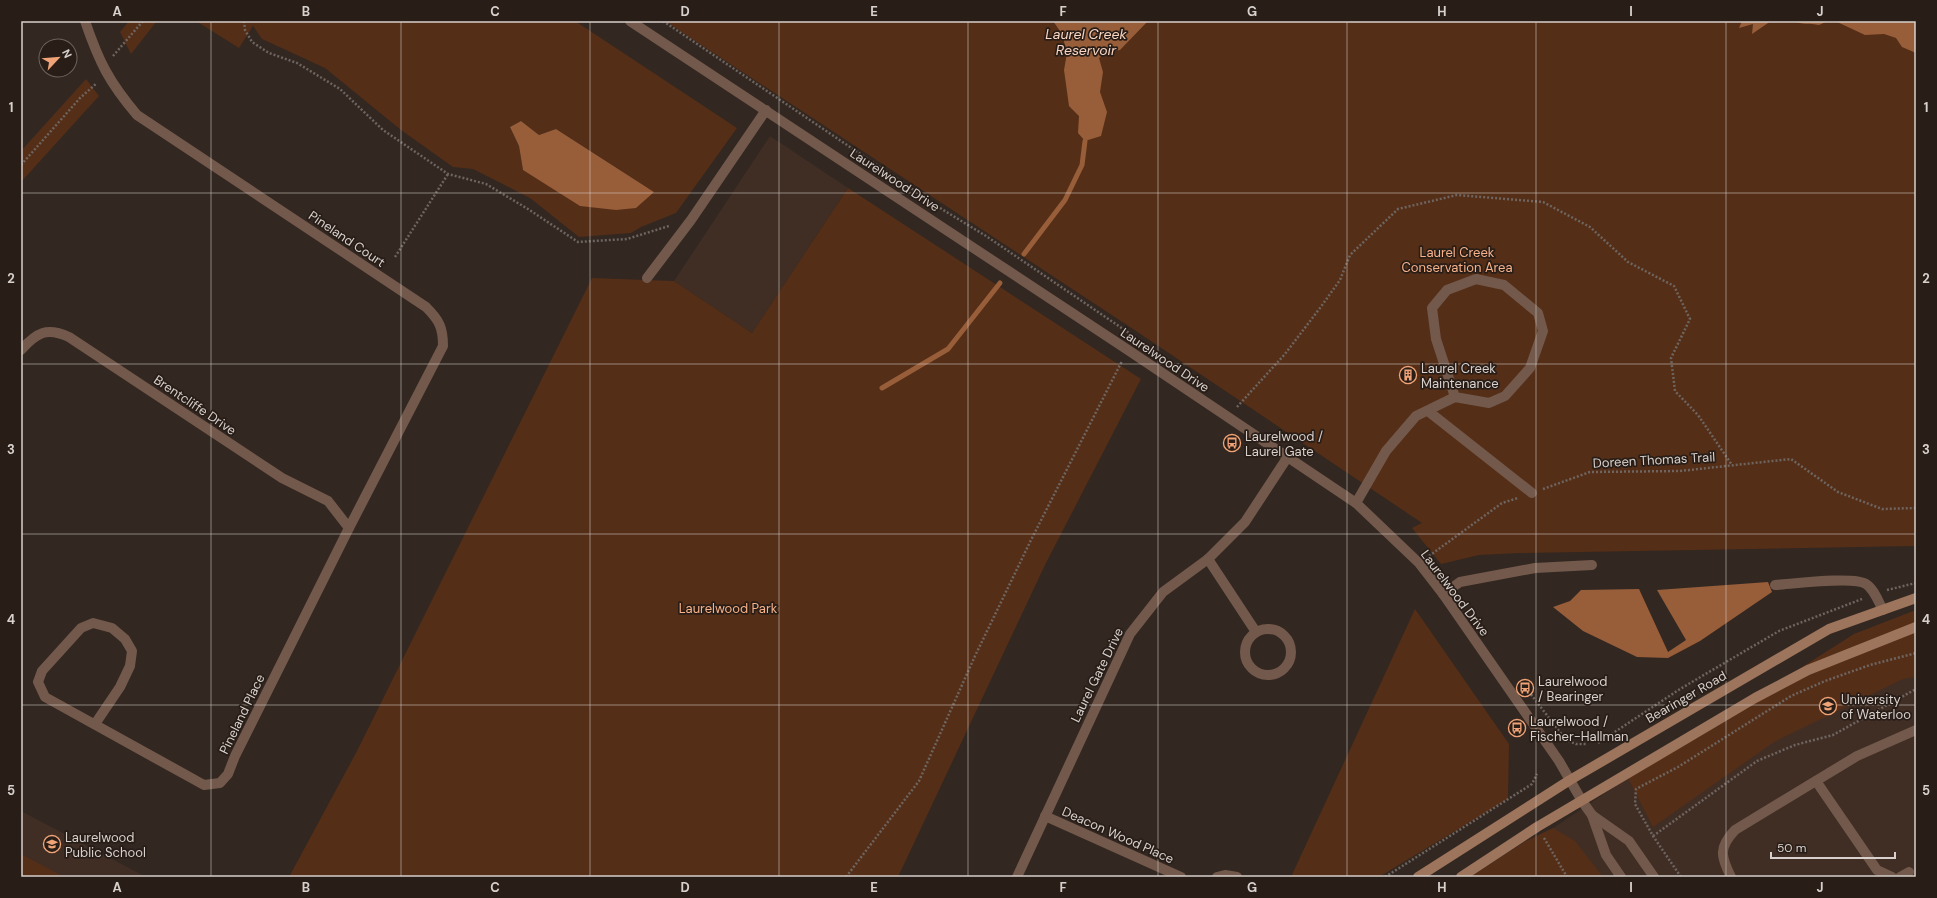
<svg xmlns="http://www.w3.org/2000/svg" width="1937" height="898" viewBox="0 0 1937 898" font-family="'DM Sans',sans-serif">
  <rect width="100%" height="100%" fill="#322721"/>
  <!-- built -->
  <g fill="#402e25">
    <polygon points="770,136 848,188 752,333 674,281"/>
    <polygon points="1916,610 1916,877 1470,877 1526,841 1553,828 1628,778 1854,634"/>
    <polygon points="21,811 146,877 21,877"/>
  </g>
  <!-- green -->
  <g fill="#542e17" fill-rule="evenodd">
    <polygon points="129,21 157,21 131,54 120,32"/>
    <path d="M196,21H575L737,128L676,213L641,227L631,233L579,237L530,198L473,169L453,167L401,130L325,68L262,39L253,26L239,48ZM521,121L539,135L556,129L654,192L523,170L519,146L510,127Z"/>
    <polygon points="665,21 1916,21 1916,546 1520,553 1479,555 1441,564 1412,528 1422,523 1130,327"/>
    <polygon points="86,79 99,96 21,182 21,151"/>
    <polygon points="848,188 1141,379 1045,565 898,877 289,877 357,751 592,278 674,281 752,333"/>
    <polygon points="1415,609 1509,744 1508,799 1379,877 1291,877"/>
    <polygon points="1916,610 1916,677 1903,679 1774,742 1653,827 1628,778 1854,634"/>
    <polygon points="1553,828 1575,841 1603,877 1470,877 1526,841"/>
    <polygon points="21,854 64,877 21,877"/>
  </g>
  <!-- water -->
  <g fill="#985d39">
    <polygon points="1053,21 1148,21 1120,50 1107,52 1099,58 1103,72 1100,92 1107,112 1101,136 1085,141 1078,133 1079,116 1069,106 1064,70 1067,53 1062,34"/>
    <polygon points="1742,21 1771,21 1752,34 1753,24 1739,28"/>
    <path d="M1794,21H1828L1819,25C1810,23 1801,25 1794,21Z"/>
    <polygon points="1835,21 1916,21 1916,53 1902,47 1896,38 1884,34 1865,35"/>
    <polygon points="521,121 539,135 556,129 654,192 636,208 616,210 580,206 523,170 519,146 510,127"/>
    <polygon points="1768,582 1772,592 1700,641 1668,658 1637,657 1583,631 1553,607 1570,601 1581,590 1639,589 1668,652 1686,640 1657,590"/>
  </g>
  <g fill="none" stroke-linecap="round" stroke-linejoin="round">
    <!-- stream -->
    <g stroke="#985d39" stroke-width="5">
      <polyline points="1024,254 1065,200 1082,165 1085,141"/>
      <polyline points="882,388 948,349 1000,283"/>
    </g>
    <!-- path -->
    <g stroke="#6e6560" stroke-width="2.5" stroke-dasharray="2 2" stroke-linecap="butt">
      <polyline points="244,21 245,30 252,42 269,53 297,63 340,89 383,130 448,174 486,184 528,209 578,242 627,239 669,226"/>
      <polyline points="663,21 936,205"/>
      <polyline points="113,56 143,21"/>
      <polyline points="21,165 80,98 97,83"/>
      <polyline points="940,208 986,236 1129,333"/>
      <polyline points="395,257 448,174"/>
      <polyline points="1237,407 1285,354 1320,308 1340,280 1350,255 1398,209 1457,195 1543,202 1590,227 1628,262 1674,286 1690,319 1671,358 1675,391 1698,415 1732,465"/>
      <polyline points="1543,489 1590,472 1680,471 1791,459 1838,492 1882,509 1916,508"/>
      <polyline points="1429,556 1502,503 1518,498"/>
      <polyline points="1887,590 1916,583"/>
      <polyline points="1526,688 1566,740 1576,744 1587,744"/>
      <polyline points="1598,743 1680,689 1779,631 1862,599"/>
      <polyline points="1653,836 1757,761 1795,745 1833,735 1916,689"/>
      <polyline points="1544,838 1567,877"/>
      <polyline points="846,877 919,781 975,656 1031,540 1122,361"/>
      <polyline points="1385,877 1532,784 1537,774"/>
      <polyline points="1681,877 1653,836 1635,804 1636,789 1678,767 1791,696 1825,681 1870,665 1916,653"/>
    </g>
    <!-- service -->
    <g stroke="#73594b" stroke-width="10">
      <polyline points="647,278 691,220 766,110"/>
      <polyline points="1428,411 1532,493"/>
      <polyline points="1356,503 1386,451 1416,416 1455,397 1489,403 1505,396 1530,368 1543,331 1538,313 1504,285 1476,279 1447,290 1432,308 1436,339 1455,397"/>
      <path d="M1775,585C1792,584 1854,576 1866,584C1874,589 1878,601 1883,610"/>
      <polyline points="1443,594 1460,582 1535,568 1592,565"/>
      <polyline points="1816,781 1877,870 1892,877"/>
      <path d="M1731,877C1721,857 1718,848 1735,830L1857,756L1916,730"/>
      <polyline points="1900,877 1909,872"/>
    </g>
    <!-- minor -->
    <g stroke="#73594b" stroke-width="10">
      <path d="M85,21C99,62 109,82 137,115L426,307C439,320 443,327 443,346L349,528L235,756L228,774L220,783L204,785L45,697L38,682L42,671L81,628L93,623L112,628L125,639L132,651L130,666L120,687L95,724"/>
      <path d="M21,350C37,332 47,327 69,337L282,478L328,501L349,528"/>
      <polyline points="1208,559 1256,632"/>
      <circle cx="1268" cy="652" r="23"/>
      <polyline points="1045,816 1181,877"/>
      <polyline points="1017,877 1130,634 1163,592 1208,559 1245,522 1287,458"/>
      <polyline points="1217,877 1225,875 1237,877"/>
    </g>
    <!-- tertiary -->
    <g stroke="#73594b" stroke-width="10">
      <polyline points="630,21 1128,350 1356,503 1419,563 1443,594 1559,761 1582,801 1592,815 1606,855 1621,877"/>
      <polyline points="1592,815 1629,841 1654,877"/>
    </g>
    <!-- secondary -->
    <g stroke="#9d745c" stroke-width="10">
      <polyline points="1418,877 1570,780 1829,629 1916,598"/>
      <polyline points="1461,877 1537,827 1755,698 1808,670 1916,627"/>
    </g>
  </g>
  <!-- grid -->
  <path fill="none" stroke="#d7d0cc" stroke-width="1" stroke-opacity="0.55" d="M211,21V877M401,21V877M590,21V877M779,21V877M968,21V877M1158,21V877M1347,21V877M1536,21V877M1726,21V877M21,193H1916M21,364H1916M21,534H1916M21,705H1916"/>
  <!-- icons -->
  <defs>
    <g id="building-ring" transform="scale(0.9)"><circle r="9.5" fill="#281d17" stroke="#efa376" stroke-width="1.5"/><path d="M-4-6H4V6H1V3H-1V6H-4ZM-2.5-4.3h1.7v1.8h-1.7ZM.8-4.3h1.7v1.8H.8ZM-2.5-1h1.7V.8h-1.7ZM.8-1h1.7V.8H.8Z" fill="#efa376"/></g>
    <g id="bus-ring" transform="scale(0.9)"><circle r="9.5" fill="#281d17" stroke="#efa376" stroke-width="1.5"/><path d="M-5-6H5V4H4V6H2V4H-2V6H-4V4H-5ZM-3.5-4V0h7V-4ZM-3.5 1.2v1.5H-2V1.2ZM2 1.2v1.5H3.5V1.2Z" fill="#efa376"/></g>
    <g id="university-ring" transform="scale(0.9)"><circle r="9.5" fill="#281d17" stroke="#efa376" stroke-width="1.5"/><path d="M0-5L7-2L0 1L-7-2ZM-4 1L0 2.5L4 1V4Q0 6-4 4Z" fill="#efa376"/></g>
    <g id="school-ring" transform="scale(0.9)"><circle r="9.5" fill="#281d17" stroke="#efa376" stroke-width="1.5"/><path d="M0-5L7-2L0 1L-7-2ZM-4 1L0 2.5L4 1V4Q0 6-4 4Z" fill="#efa376"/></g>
  </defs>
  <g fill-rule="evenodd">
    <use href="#building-ring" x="1408" y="375"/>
    <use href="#bus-ring" x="1232" y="443"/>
    <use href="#bus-ring" x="1525" y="688"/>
    <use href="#university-ring" x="1828" y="706"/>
    <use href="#bus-ring" x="1517" y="728"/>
    <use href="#school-ring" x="52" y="844"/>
  </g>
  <g text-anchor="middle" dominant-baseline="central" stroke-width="3.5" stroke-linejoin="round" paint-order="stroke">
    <!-- street labels -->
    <g font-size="13" fill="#d7d0cc" stroke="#281d17">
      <text transform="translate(895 180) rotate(33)">Laurelwood Drive</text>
      <text transform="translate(347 239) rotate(34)">Pineland Court</text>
      <text transform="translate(1165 360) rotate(34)">Laurelwood Drive</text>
      <text transform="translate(195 405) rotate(34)">Brentcliffe Drive</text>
      <text transform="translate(1654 460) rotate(-3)">Doreen Thomas Trail</text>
      <text transform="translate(1455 593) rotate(53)">Laurelwood Drive</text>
      <text transform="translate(1097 675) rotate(-64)">Laurel Gate Drive</text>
      <text transform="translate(1686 697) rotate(-30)">Bearinger Road</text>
      <text transform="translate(242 714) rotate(-64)">Pineland Place</text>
      <text transform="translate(1118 835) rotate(24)">Deacon Wood Place</text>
    </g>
    <!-- park labels -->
    <g font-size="13" fill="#f7b289" stroke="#281d17">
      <text x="1457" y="252">Laurel Creek<tspan x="1457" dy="15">Conservation Area</tspan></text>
      <text x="728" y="608">Laurelwood Park</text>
    </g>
    <!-- poi labels -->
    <g font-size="13" fill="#d7d0cc" stroke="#281d17" text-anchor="start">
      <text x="1421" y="368">Laurel Creek<tspan x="1421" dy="15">Maintenance</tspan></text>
      <text x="1245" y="436">Laurelwood /<tspan x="1245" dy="15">Laurel Gate</tspan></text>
      <text x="1538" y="681">Laurelwood<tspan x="1538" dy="15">/ Bearinger</tspan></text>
      <text x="1841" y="699">University<tspan x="1841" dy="15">of Waterloo</tspan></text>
      <text x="1530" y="721">Laurelwood /<tspan x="1530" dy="15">Fischer-Hallman</tspan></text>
      <text x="65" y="837">Laurelwood<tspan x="65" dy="15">Public School</tspan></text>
    </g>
    <!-- water labels -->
    <g font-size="14" font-style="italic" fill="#fad6c2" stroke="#281d17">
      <text x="1086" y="34">Laurel Creek<tspan x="1086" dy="16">Reservoir</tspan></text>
    </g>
  </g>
  <!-- border -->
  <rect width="1937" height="898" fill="none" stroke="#281d17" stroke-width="44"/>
  <!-- north arrow -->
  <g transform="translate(58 58) rotate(64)"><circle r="19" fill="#281d17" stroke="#6e655f"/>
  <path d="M0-3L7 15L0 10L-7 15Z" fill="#efa376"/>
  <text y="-6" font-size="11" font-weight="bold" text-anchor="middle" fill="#d7d0cc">N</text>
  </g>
  <!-- scale -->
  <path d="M1771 852v6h124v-6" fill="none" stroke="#d7d0cc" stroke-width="2"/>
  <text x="1777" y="852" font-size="12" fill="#d7d0cc" stroke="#281d17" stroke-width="3" paint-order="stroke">50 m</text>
  <rect x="22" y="22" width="1893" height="854" fill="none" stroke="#d7d0cc" stroke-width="1.5"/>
  <g font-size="13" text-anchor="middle" font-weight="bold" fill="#d7d0cc">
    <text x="117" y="16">A</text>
    <text x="306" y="16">B</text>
    <text x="495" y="16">C</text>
    <text x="685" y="16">D</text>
    <text x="874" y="16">E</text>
    <text x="1063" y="16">F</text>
    <text x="1252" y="16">G</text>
    <text x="1442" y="16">H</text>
    <text x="1631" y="16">I</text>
    <text x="1820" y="16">J</text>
    <text x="11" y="112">1</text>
    <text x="1926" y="112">1</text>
    <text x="11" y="283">2</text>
    <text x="1926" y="283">2</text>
    <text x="11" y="454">3</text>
    <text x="1926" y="454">3</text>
    <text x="11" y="624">4</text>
    <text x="1926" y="624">4</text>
    <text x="11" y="795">5</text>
    <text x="1926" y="795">5</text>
    <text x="117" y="892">A</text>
    <text x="306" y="892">B</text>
    <text x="495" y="892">C</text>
    <text x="685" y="892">D</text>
    <text x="874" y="892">E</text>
    <text x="1063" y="892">F</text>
    <text x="1252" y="892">G</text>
    <text x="1442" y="892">H</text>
    <text x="1631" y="892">I</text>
    <text x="1820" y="892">J</text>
  </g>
</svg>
